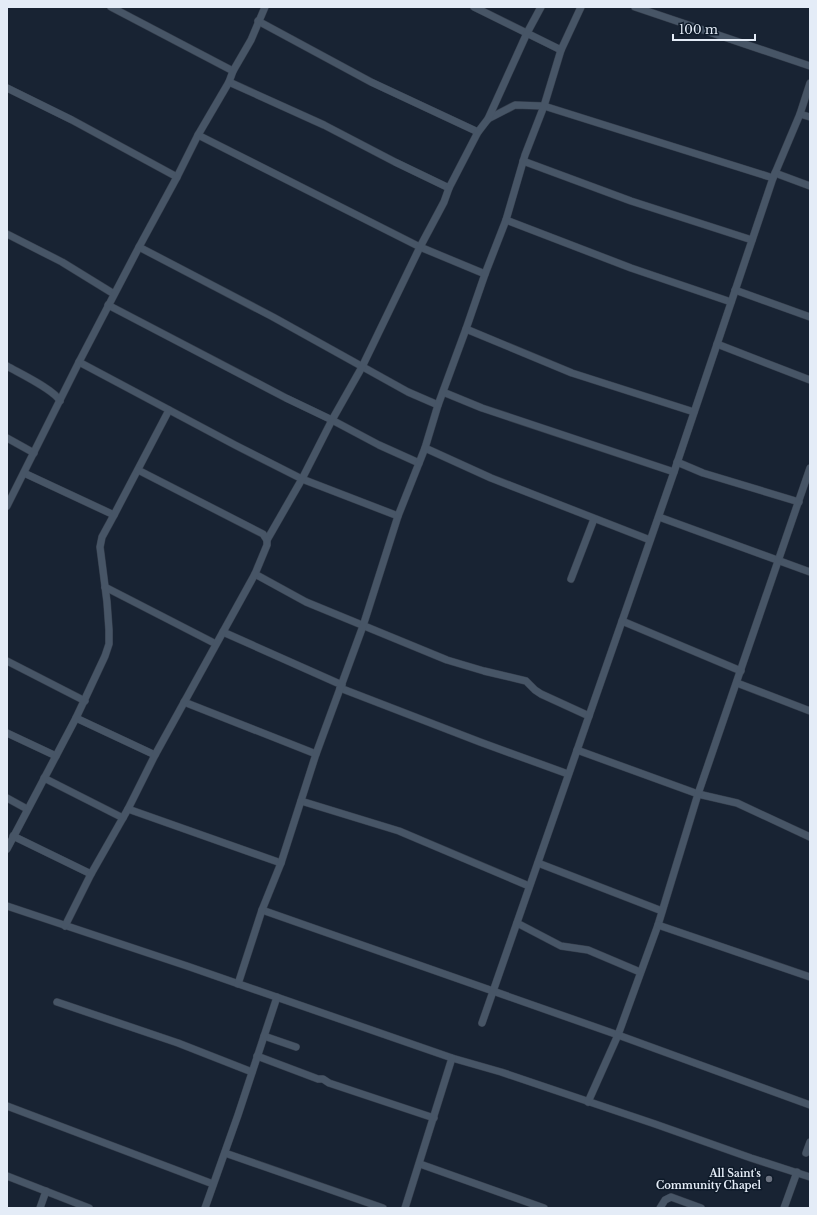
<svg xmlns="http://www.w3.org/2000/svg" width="817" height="1215" viewBox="0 0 817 1215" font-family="'Libre Baskerville',serif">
  <rect width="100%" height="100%" fill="#182333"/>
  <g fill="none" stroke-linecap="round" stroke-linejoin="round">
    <!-- minor casing -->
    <g stroke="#343d4b" stroke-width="8">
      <g id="minor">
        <polyline points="111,7 233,71"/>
        <polyline points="474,7 561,50"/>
        <polyline points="635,7 810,66"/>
        <polyline points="258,21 371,82 478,132"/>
        <polyline points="229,82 324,125 395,162 449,188 478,132 488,119 515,105 544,106 773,178"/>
        <polyline points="7,88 72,120 177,177"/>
        <polyline points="800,114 810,117"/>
        <polyline points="488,119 527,33 541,7"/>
        <polyline points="198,135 420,247 485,274"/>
        <polyline points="523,161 631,201 752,240"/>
        <polyline points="775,173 810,186"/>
        <polyline points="506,220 631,268 731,302"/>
        <polyline points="7,234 62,262 114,294"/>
        <polyline points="139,247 273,317 408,392 438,405"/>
        <polyline points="735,290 810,317"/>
        <polyline points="108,305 286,398 332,420 379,445 419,463"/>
        <polyline points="466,329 572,373 694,412"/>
        <polyline points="717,344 810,380"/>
        <polyline points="79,362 235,445 302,479 398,516"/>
        <path d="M7,366C19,373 55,390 60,401"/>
        <polyline points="443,392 482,408 674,472"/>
        <polyline points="7,438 34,453"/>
        <polyline points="425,448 491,478 650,540"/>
        <polyline points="677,462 703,473 799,502"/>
        <polyline points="24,473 114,515"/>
        <polyline points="7,506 79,362 139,247 177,177 198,135 229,82 233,71 251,40 265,7"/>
        <polyline points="659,517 810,572"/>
        <polyline points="267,540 302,479 332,420 362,367 420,247 444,202 449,188"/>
        <polyline points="255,574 306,602 447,660 484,671 526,681 535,690 541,694 589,716"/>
        <polyline points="571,579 594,519"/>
        <polyline points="105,587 216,644"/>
        <polyline points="622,621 741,671"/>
        <polyline points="223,632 342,685"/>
        <polyline points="7,661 85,701"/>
        <polyline points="737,683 810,711"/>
        <polyline points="340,688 480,742 568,774"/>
        <polyline points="184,702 316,754"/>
        <polyline points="76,718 155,755"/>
        <polyline points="7,733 56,756"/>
        <polyline points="577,750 698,794 737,803 810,837"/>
        <polyline points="44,778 123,818"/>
        <polyline points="7,798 27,809"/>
        <polyline points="301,801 399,831 529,886"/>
        <polyline points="128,809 281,863"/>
        <polyline points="13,836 91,874"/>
        <polyline points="7,849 76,718 105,656 109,644 109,630 107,602 100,547 102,537 114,515 169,410"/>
        <polyline points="538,863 662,911"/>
        <polyline points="7,906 187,966 452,1058 501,1072 655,1124 751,1158 810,1177"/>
        <polyline points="262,910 618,1035 658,925 698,794 810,468"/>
        <polyline points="517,923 561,946 588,950 640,972"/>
        <polyline points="658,925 810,977"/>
        <polyline points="65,926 91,874 128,809 155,755 255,574 267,545 267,540 263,534 138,470"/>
        <polyline points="238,984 262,910 281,863 316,754 363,626 398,516 425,448 438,405 466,329 485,274 506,220 525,155 544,106 561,50 581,7"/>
        <polyline points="57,1002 178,1043 252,1072"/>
        <polyline points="482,1023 674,472 773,178 800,114 810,83"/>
        <polyline points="264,1036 296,1047"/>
        <polyline points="257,1056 318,1079 323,1079 329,1083 434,1118"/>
        <polyline points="588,1102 618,1035 810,1105"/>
        <polyline points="7,1106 213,1184"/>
        <polyline points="225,1153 383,1208"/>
        <polyline points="806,1153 810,1142"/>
        <polyline points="420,1164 544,1208"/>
        <polyline points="7,1176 89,1208"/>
        <polyline points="40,1208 46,1191"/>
        <polyline points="205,1208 238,1115 277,997"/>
        <polyline points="405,1208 452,1058"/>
        <polyline points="660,1208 665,1200 671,1197 701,1208"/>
        <polyline points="784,1208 797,1172"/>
      </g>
    </g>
    <!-- minor -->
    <use href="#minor" stroke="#475566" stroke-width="7"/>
  </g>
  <!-- markers -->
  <circle fill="#6b7280" stroke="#0e1a29" stroke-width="1.5" cx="769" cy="1179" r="4"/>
  <g text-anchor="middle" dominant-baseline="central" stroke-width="3" stroke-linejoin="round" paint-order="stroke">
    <!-- poi labels -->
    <g font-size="10" font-weight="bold" fill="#e4ecf7" stroke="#0e1a29" text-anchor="end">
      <text x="761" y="1173">All Saint's<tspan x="761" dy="12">Community Chapel</tspan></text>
    </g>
  </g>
  <!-- border -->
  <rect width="817" height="1215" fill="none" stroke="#e4ecf7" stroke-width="16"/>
  <!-- scale -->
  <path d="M673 34v6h82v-6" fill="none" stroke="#e4ecf7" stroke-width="2"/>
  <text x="679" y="34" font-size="12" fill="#e4ecf7" stroke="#0e1a29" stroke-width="3" paint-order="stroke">100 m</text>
</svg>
